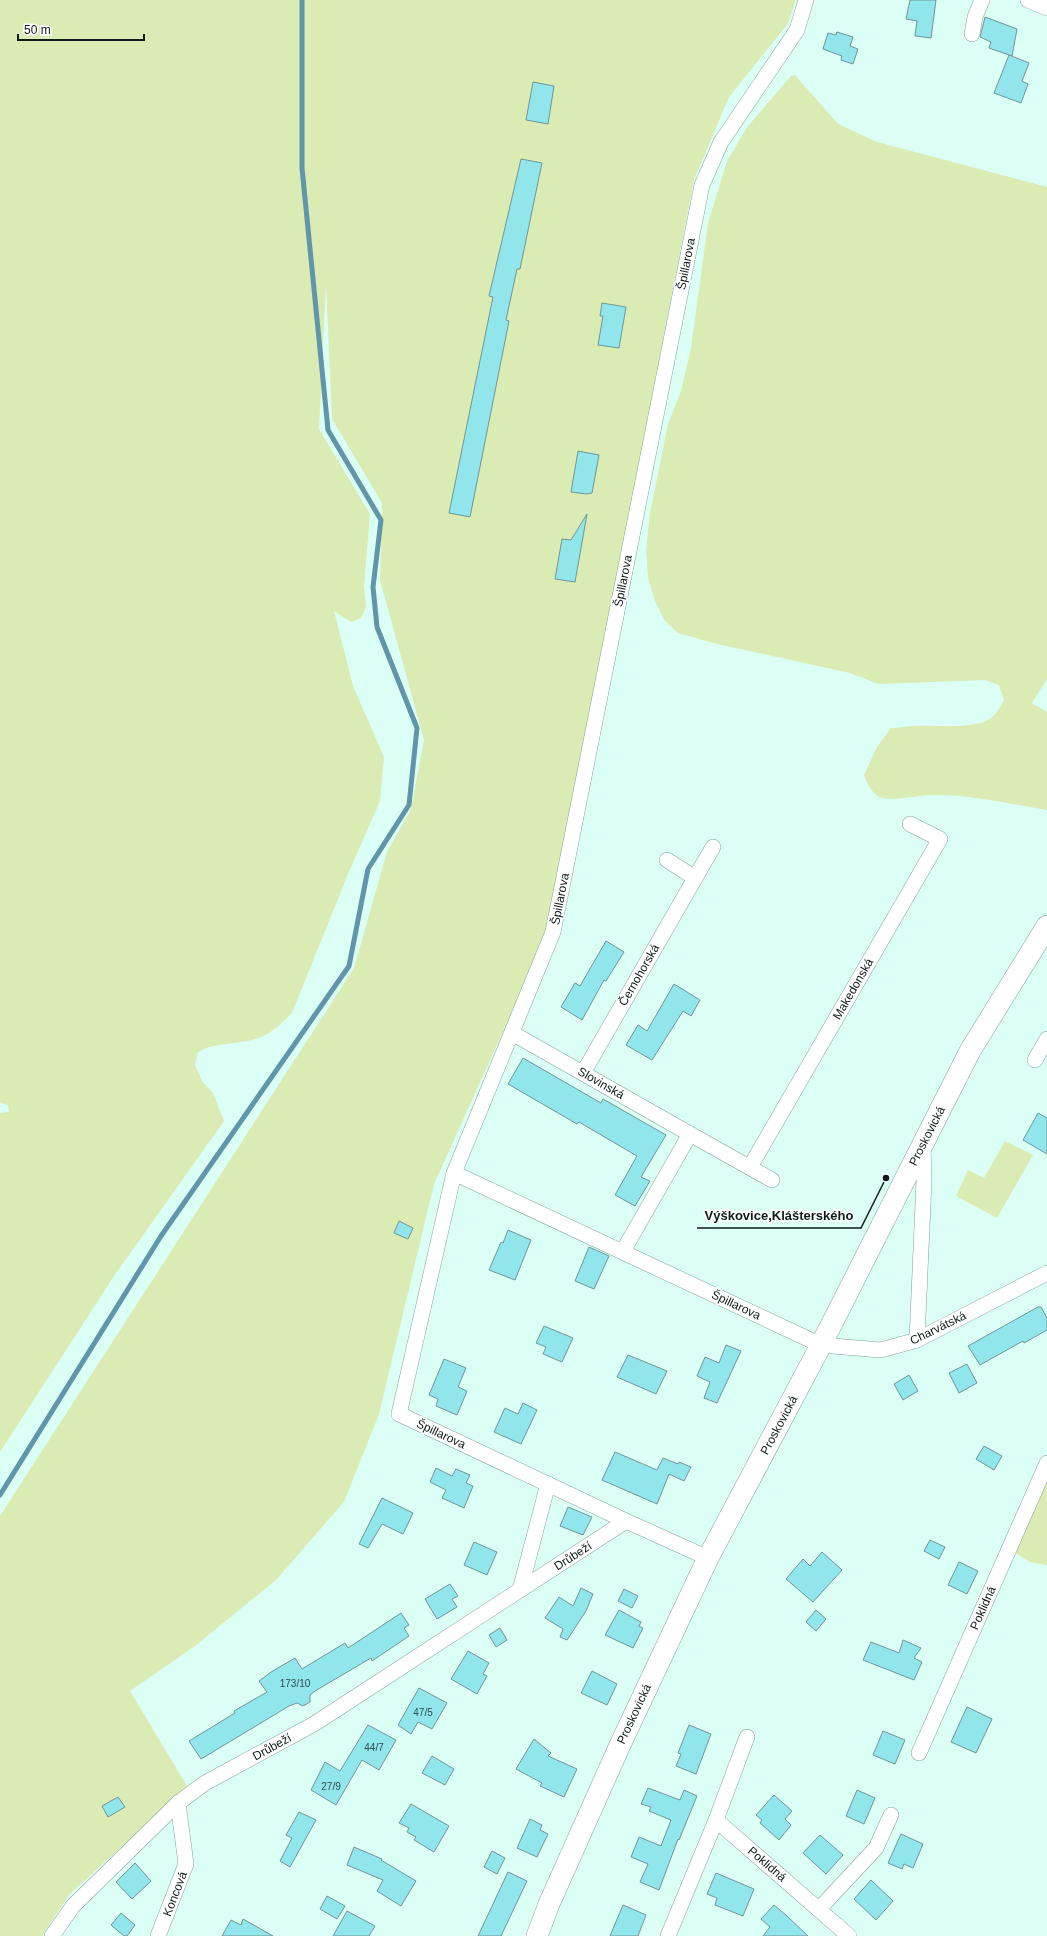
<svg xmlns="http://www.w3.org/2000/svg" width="1047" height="1936" viewBox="0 0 1047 1936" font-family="Arial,sans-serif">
  <rect width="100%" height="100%" fill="#dbfff5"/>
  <!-- green -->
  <g fill="#daebb4">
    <path d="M0,0H796L787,25L729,97L694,180L573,803L544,941L434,1184L379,1414L344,1502L276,1580L195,1646L130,1691L187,1786L69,1895L42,1936H0V1516L354,968L387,852L411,809L424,740L380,580L382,503L332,419L326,283L319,429L370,514L364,586L366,607L361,618L351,622L334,611L353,686L384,757L380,801L348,874L292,1013C281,1024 268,1037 252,1040C234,1045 215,1042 198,1052L195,1065L202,1081L213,1093L224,1121L114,1276L0,1452V1113L9,1112L8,1105L0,1103Z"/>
    <path d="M795,75L838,124L877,142L1047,187V679L1032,703L1047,712V810C1009,804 970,794 931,795C919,795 889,802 879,797C871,792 867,783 864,775L877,747L891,728C899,728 907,726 915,726C936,725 967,729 986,721C995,717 1000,708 1004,700L999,685L985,680L879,684L850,673L713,643L678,633L665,621L655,601L648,578L646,550L650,513L668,424L681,391L691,348L708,223L727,161L748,126L791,76Z"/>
    <polygon points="1005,1141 1033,1155 997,1218 956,1196 968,1170 984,1178"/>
    <polygon points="1047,1461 1047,1565 1030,1562 1010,1550"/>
  </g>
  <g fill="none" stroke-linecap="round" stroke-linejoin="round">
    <!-- stream -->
    <polyline stroke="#6195aa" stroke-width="5" points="0,1495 161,1236 349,966 368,869 409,805 417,728 377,627 373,587 381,520 328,430 302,168 302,0"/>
  </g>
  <!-- building -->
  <g fill="#91e6ec" stroke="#729598">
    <polygon points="910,0 936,0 931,38 915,36 917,21 906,19"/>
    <polygon points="985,17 1017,29 1012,56 989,48 991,42 980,37"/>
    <polygon points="837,32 853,37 850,46 858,49 853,64 841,60 842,56 823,49 828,33 836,35"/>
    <polygon points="1009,55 1029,63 1022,81 1028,84 1021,103 994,93"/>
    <polygon points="533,82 554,86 548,124 526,120"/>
    <polygon points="521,159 542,163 520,269 517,269 506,320 509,321 470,517 449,513 493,297 489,296"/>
    <polygon points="602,303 626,307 619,348 598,345 603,316 600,316"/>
    <polygon points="578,451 599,455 592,493 586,494 571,492"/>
    <polygon points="587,514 575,582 555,579 562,539 571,540"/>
    <polygon points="606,941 624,952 606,981 604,980 582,1020 561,1007 575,983 580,986"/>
    <polygon points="674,984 700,1000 691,1016 683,1011 652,1060 626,1045 638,1025 647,1031"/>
    <polygon points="523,1058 601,1103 603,1099 666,1135 641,1177 650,1181 635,1206 615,1195 637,1156 579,1122 577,1124 508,1084"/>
    <polygon points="1038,1113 1047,1118 1047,1154 1023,1140"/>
    <polygon points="399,1221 413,1228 408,1239 394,1233"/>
    <polygon points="508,1230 531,1240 515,1280 489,1270 501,1242 503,1243"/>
    <polygon points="589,1247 609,1256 594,1289 575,1281"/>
    <polygon points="1038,1307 1041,1307 1047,1318 1047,1330 1024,1343 1023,1341 980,1365 968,1346"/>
    <polygon points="544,1326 573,1338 562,1362 543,1354 546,1347 536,1343"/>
    <polygon points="726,1345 741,1351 717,1403 704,1398 710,1382 697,1376 705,1357 719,1363"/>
    <polygon points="628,1355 667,1371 656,1394 617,1377"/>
    <polygon points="444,1359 466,1368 458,1387 467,1391 457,1415 436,1406 438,1399 429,1395"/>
    <polygon points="967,1364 977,1383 959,1393 949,1373"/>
    <polygon points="909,1375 918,1391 903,1400 894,1384"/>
    <polygon points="523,1403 537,1410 521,1444 494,1432 505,1408 518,1414"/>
    <polygon points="984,1446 1002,1456 994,1470 976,1459"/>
    <polygon points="615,1452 657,1470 663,1458 678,1464 679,1462 691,1467 684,1481 669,1474 657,1504 602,1480"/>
    <polygon points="436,1468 452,1476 456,1469 470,1475 466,1483 473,1486 464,1508 442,1498 446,1490 430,1482"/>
    <polygon points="382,1498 413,1513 403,1534 382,1524 368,1548 359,1544"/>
    <polygon points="568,1507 592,1517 583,1535 560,1526"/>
    <polygon points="930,1540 945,1547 939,1559 924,1551"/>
    <polygon points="474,1542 497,1552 487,1575 464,1565"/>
    <polygon points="822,1552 842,1570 813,1602 786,1579 803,1559 810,1566"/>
    <polygon points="959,1562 978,1571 967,1594 948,1585"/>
    <polygon points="450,1584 458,1596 452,1599 457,1607 437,1619 425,1599"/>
    <polygon points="581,1588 593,1594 586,1611 567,1640 560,1637 563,1629 545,1618 559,1597 573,1606"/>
    <polygon points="624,1589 638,1596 632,1608 618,1601"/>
    <polygon points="619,1610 641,1622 639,1626 643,1628 633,1648 605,1635"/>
    <polygon points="816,1610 826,1619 816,1631 806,1622"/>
    <polygon points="401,1613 409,1625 404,1628 409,1636 372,1661 371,1658 315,1691 310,1695 310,1702 303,1706 297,1703 289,1706 201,1759 189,1741 235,1713 234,1711 267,1692 259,1681 271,1672 295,1658 302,1669 345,1643 348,1648"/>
    <polygon points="500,1628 507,1640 496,1647 489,1635"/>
    <polygon points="903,1640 921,1648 914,1658 922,1662 914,1680 863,1660 871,1642 899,1653"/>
    <polygon points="468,1651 489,1663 483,1674 487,1676 477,1694 451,1679"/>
    <polygon points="592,1671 617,1684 607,1705 581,1693"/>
    <polygon points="419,1688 447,1703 432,1729 418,1722 411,1734 398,1725"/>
    <polygon points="967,1707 992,1719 976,1753 951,1742"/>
    <polygon points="368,1725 396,1740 379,1770 362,1760 336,1805 311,1790 325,1762 340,1771"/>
    <polygon points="689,1725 711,1734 696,1774 676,1766 681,1754 678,1753"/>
    <polygon points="883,1731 905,1740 895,1764 873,1755"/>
    <polygon points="534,1739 551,1753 548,1756 577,1769 564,1797 540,1786 542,1783 516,1769"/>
    <polygon points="432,1756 454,1769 445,1785 422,1773"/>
    <polygon points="648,1788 680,1800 684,1790 697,1796 679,1840 678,1839 659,1890 640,1882 648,1864 631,1857 639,1837 661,1846 671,1820 649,1811 651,1807 641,1804"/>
    <polygon points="857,1790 875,1798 864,1824 846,1816"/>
    <polygon points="774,1795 792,1811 785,1819 791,1825 779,1840 760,1823 762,1820 756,1815"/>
    <polygon points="118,1797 125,1807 108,1817 102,1806"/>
    <polygon points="411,1804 449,1826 434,1852 414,1840 416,1837 407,1832 409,1828 399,1823"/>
    <polygon points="299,1812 316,1820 290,1867 280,1861 292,1838 286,1835"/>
    <polygon points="530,1819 542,1825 540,1830 548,1834 537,1857 517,1848"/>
    <polygon points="901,1834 923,1844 913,1868 904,1864 902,1869 888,1863"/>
    <polygon points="820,1835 843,1855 826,1874 803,1853"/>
    <polygon points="354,1847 382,1859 381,1860 416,1881 401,1906 377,1891 383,1880 347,1865"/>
    <polygon points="492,1851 505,1858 497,1874 484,1867"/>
    <polygon points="135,1863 151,1881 132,1899 116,1882"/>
    <polygon points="508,1872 527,1881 501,1936 478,1936"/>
    <polygon points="716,1873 754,1889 743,1916 715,1905 717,1898 707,1894"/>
    <polygon points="871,1880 893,1901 876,1920 854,1899"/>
    <polygon points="327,1896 345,1906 337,1919 320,1909"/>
    <polygon points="623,1905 646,1915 638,1936 610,1936"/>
    <polygon points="774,1905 787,1916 808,1936 763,1936 770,1927 761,1919"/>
    <polygon points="347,1911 375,1926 369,1936 333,1936"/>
    <polygon points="121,1913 135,1925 127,1936 124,1936 111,1925"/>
    <polygon points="243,1919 273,1936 222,1936 231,1920 241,1925"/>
  </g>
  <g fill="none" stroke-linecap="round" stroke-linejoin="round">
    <!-- street casing -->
    <g stroke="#83a49a" stroke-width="16">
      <g id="street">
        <polyline points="1028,0 1047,8"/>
        <polyline points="972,34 975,17 982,0"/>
        <polyline points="667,860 695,878"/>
        <polyline points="512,1033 690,1134"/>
        <polyline points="1035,1060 1047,1039"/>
        <polyline points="583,1073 713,847"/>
        <polyline points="750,1167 940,839 910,824"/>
        <polyline points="454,1173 821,1345 881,1350 917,1340 1047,1273"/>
        <polyline points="623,1251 690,1134 772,1180"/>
        <polyline points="917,1340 924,1181 923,1146"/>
        <polyline points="708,1558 626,1521 399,1414 454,1173 553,932 702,185 721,142 797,30 806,0"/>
        <polyline points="520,1590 548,1484"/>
        <polyline points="747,1737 716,1820 849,1936"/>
        <polyline points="919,1753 1047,1463"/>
        <polyline points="819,1909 876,1848 891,1815"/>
        <polyline points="52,1936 73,1906 178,1803 205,1783 314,1724 626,1521"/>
        <polyline points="158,1936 186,1864 178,1803"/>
        <polyline points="668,1936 716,1820"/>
      </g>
    </g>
    <!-- secondary casing -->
    <g stroke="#83a49a" stroke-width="22">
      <polyline id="secondary" points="537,1936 549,1904 620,1745 708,1558 821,1345 970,1051 1047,926"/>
    </g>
    <!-- street -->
    <use href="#street" stroke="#fff" stroke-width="15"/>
    <!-- secondary -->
    <use href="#secondary" stroke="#fff" stroke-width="21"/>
  </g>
  <g text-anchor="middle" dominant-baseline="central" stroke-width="3.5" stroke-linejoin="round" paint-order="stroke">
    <!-- number labels -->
    <g font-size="10" fill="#2f4e4d">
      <text x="295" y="1683">173/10</text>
      <text x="423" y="1712">47/5</text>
      <text x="374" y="1747">44/7</text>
      <text x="331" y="1786">27/9</text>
    </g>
    <!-- street labels -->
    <g font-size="12" fill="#0e1b18" stroke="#fff">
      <text transform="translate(686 264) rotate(-79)">Špillarova</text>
      <text transform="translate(623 581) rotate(-79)">Špillarova</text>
      <text transform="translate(560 899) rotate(-79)">Špillarova</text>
      <text transform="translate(639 975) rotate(-60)">Černohorská</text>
      <text transform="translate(853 989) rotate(-60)">Makedonská</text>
      <text transform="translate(601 1083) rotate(30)">Slovinská</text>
      <text transform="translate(927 1136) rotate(-63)">Proskovická</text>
      <text transform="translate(736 1305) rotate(25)">Špillarova</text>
      <text transform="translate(938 1328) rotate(-26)">Charvátská</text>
      <text transform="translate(779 1425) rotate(-62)">Proskovická</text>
      <text transform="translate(441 1434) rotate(25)">Špillarova</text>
      <text transform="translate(573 1556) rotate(-33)">Drůbeží</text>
      <text transform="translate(983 1608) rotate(-66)">Poklidná</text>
      <text transform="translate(634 1714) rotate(-65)">Proskovická</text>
      <text transform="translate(272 1747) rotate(-29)">Drůbeží</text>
      <text transform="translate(767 1864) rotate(41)">Poklidná</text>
      <text transform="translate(175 1894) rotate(-69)">Koncová</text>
    </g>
  </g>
  <!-- callouts -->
  <path fill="none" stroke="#0e1b18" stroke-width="1.5" d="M886 1178L861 1228H697"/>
  <circle fill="#0e1b18" stroke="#fff" stroke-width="1.5" cx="886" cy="1178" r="4"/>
  <g font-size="13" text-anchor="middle" font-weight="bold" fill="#0e1b18" stroke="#fff" stroke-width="3.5" stroke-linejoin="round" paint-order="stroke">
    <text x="779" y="1220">Výškovice,Klášterského</text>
  </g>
  <!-- scale -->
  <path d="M18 34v6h126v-6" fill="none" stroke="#0e1b18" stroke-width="2"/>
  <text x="24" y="34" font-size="12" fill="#0e1b18" stroke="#ffffff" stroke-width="3" paint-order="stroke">50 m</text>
</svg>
